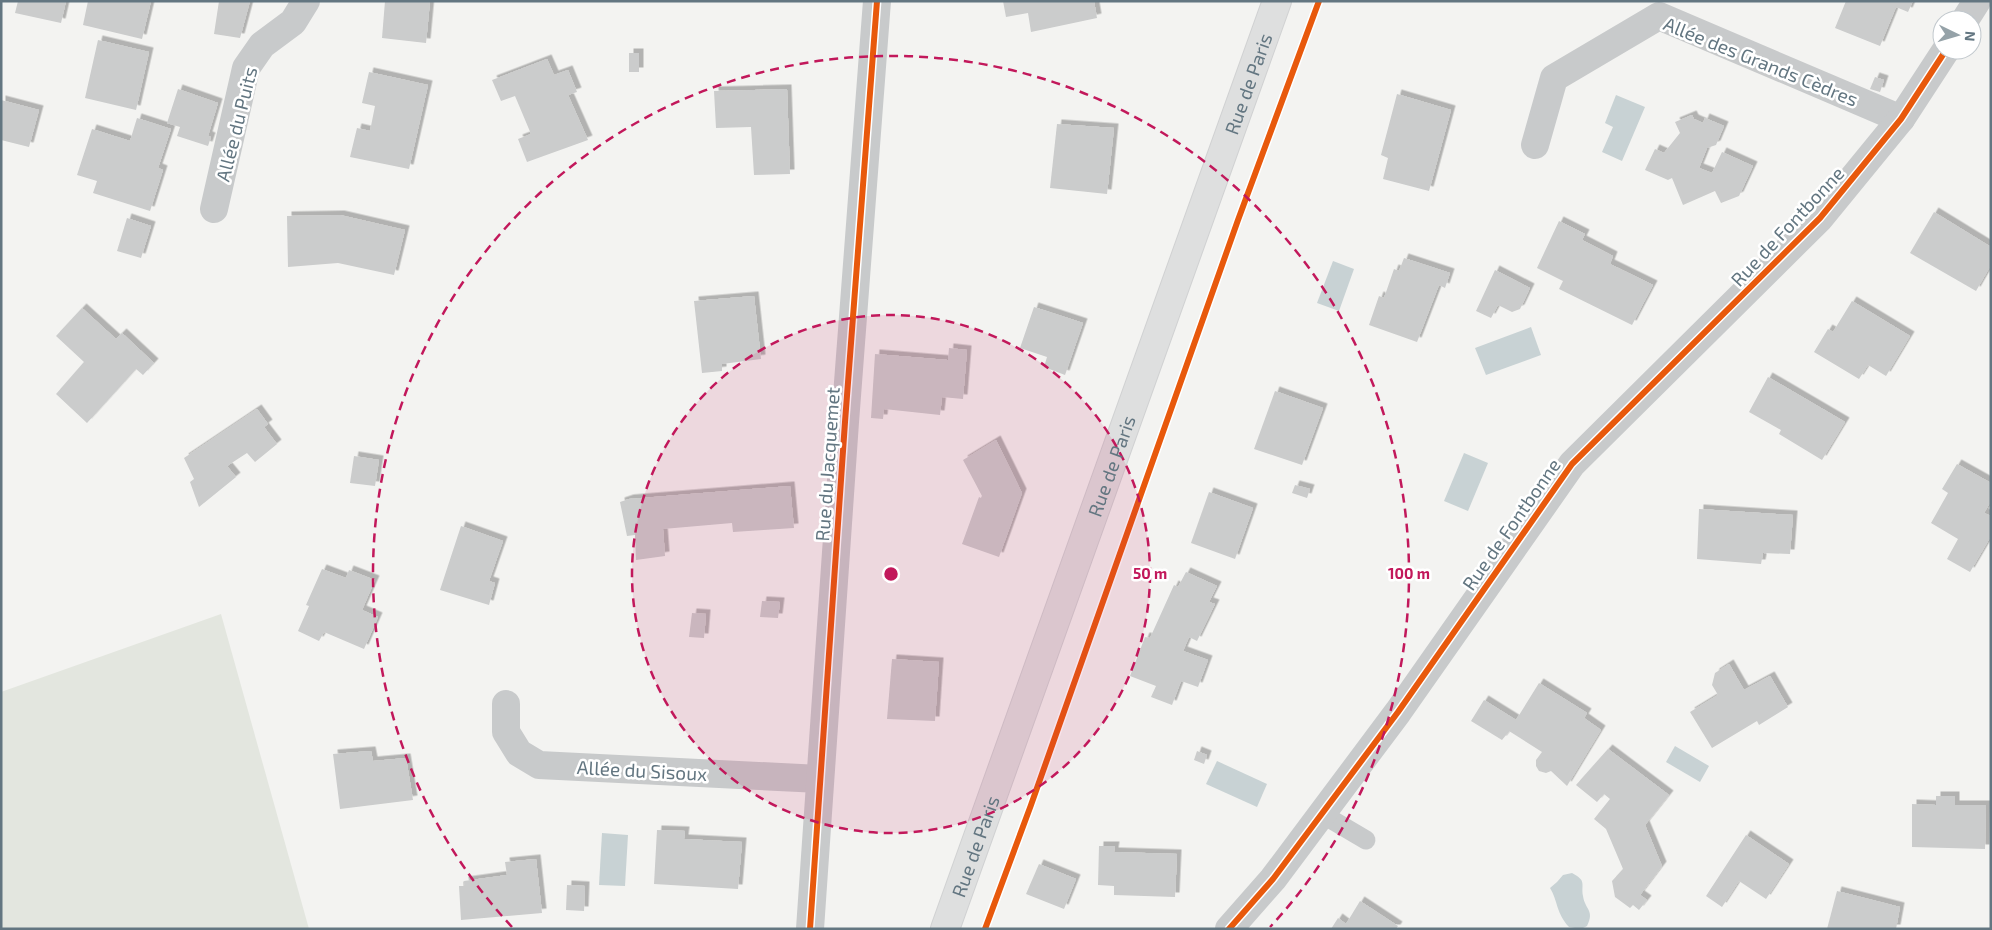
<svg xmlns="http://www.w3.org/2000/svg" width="1992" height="930" viewBox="0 0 1992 930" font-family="'Exo 2',sans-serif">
  <defs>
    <filter id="shadow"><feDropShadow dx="4.5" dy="-4.5" stdDeviation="0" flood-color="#0004"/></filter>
  </defs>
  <rect width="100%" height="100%" fill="#f3f3f1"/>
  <!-- green -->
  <polygon fill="#e3e6df" points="221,614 309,929 1,929 1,692"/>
  <!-- water -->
  <g fill="#c8d2d4">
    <polygon points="1616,95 1645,107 1622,161 1602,152 1613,127 1605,123"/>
    <polygon points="1333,261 1354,269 1339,311 1317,303"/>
    <polygon points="1531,327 1541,355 1486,375 1475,348"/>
    <polygon points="1464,453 1488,463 1468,511 1444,501"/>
    <polygon points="1675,746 1709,766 1700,782 1666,762"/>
    <polygon points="1217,761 1267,784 1257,807 1206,784"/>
    <polygon points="602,833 628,835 625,886 599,885"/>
    <path d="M1572,873C1587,881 1581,883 1583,896C1585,910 1595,910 1587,926L1581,929L1569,927C1556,913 1558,901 1550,888L1557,882L1563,875Z"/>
  </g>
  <!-- building -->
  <g fill="#cbcccc" filter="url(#shadow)">
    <polygon points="18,1 66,1 61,23 15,13"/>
    <polygon points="88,1 151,1 142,39 83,25"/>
    <polygon points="219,1 250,1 240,38 214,34"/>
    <polygon points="385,1 430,1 426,43 382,38"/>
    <polygon points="1003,1 1094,1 1097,18 1031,32 1028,13 1006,17"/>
    <polygon points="1846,1 1913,1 1908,12 1896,7 1880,46 1835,28"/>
    <polygon points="98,40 149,52 136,110 85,98"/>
    <rect x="629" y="53" width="10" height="19"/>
    <polygon points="547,59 554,75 568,70 577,92 568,95 588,140 527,162 518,139 531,134 515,96 501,101 492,80"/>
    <polygon points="369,72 428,85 409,169 350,157 357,128 370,131 375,106 362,103"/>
    <polygon points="1875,77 1884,80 1880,92 1870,89"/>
    <polygon points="178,89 218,103 208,136 211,137 208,146 177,136 180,127 167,123"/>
    <polygon points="787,89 790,174 754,175 751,127 716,128 714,91"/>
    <polygon points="1397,94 1451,110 1429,191 1383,179 1388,158 1381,155"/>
    <polygon points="1,100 39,110 29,147 1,140"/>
    <polygon points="1692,115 1694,119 1703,123 1705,118 1724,126 1716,145 1707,148 1699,168 1712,173 1722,152 1753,166 1739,196 1721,203 1715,191 1683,205 1672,178 1668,180 1645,170 1655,149 1664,153 1680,133 1675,122"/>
    <polygon points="137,118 171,129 158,168 163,170 150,211 93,193 97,181 77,175 92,129 130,141"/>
    <polygon points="1057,124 1114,128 1107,194 1050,188"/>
    <polygon points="1934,212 1991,247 1991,265 1976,291 1910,253"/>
    <polygon points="340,215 405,230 394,275 338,263 288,267 287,216"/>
    <polygon points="127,218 151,226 141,258 117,251"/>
    <polygon points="1559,221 1585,234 1582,240 1613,256 1610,264 1653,285 1632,325 1559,289 1563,281 1537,268"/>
    <polygon points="1404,258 1450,273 1445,288 1439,285 1417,342 1369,325 1379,296 1384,298 1394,269 1399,271"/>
    <polygon points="1495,270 1530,288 1520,309 1512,312 1498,305 1491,318 1476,311"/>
    <polygon points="754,296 761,359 722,364 722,371 702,373 694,301"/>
    <polygon points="1852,301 1910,336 1886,376 1868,365 1859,379 1814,352 1828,329 1833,332"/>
    <polygon points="1034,307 1083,323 1065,375 1044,367 1047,357 1020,348"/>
    <polygon points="82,308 116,339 122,333 154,363 143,375 136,369 87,423 56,394 84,362 56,336"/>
    <polygon points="949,348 967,350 963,399 942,397 940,415 884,409 883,419 871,418 875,354 948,360"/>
    <polygon points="1768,377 1845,422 1822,460 1779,434 1781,430 1749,412"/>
    <polygon points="1275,391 1323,408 1302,465 1254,449"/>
    <polygon points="257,409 268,424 264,427 277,444 255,462 247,453 227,466 236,477 199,507 190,482 194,479 184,458"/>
    <polygon points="996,440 1022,493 999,557 962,544 979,497 981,498 982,496 963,460"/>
    <polygon points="354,456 379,460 375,486 350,483"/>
    <polygon points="1957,464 1991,483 1991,501 1984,513 1991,516 1991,536 1970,572 1947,559 1958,539 1931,523 1948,493 1942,489"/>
    <polygon points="1295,485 1310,489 1307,498 1292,493"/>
    <polygon points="790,486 794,528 733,532 732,523 663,529 665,556 636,560 635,535 627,536 620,502 629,499"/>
    <polygon points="1209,492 1253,508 1235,559 1191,543"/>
    <polygon points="1699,509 1793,515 1790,554 1763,553 1761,564 1697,559"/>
    <polygon points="461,526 503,541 489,581 495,583 489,605 440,590"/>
    <polygon points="322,569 346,578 349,570 375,580 362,610 378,617 364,649 324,632 319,641 298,631 309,606 306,605"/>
    <polygon points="1186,572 1217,586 1209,602 1215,604 1197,641 1189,637 1183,651 1208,660 1198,687 1181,681 1172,705 1151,697 1156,686 1130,676 1145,637 1150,638 1174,585 1178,587"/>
    <polygon points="762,601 780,602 778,618 760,617"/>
    <polygon points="692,613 706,614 704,638 689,637"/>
    <polygon points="892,659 939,662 935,721 887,719"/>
    <polygon points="1729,664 1744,690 1770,676 1788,707 1759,725 1757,721 1712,748 1690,712 1718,695 1712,685 1715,673"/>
    <polygon points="1539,683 1587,713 1584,718 1601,730 1567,786 1551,771 1546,773 1539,771 1536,766 1536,760 1542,752 1509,731 1511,729 1502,740 1471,721 1484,700 1516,720"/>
    <polygon points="1608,749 1669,795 1645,825 1662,866 1640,895 1647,900 1639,910 1633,905 1630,908 1615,897 1612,881 1623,869 1606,829 1594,819 1610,799 1604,794 1597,802 1576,785"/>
    <polygon points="371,751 373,761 406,758 413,800 340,809 333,754"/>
    <polygon points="1197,751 1207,755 1204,764 1194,760"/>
    <polygon points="1936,796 1955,796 1955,805 1986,805 1985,849 1912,847 1912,804 1936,805"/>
    <polygon points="657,830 685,831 684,839 742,842 738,889 654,884"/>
    <polygon points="1746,835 1789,864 1766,899 1739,881 1722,907 1706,896"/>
    <polygon points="1099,846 1115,846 1114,852 1177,854 1175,897 1114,895 1114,886 1098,885"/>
    <polygon points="536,859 542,913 461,920 459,886 465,886 464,881 507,875 505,862"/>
    <polygon points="1039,864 1076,879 1064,909 1026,894"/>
    <polygon points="567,885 585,886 584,911 566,910"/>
    <polygon points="1837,891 1900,907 1896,929 1827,929"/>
    <polygon points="1360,901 1398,926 1396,929 1331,929 1338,918 1346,924"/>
  </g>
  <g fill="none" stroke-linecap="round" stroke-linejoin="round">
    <!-- secondary casing -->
    <g stroke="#d0d1d2" stroke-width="30">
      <g id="secondary">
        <path id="s1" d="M945,929L1277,1"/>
      </g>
    </g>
    <!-- service -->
    <polyline stroke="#c8cacb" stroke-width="19" points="1322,814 1366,840"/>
    <!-- minor -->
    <g stroke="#c8cacb" stroke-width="28">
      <polyline points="1965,20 1977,1"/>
      <polyline points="1535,145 1554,78 1659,16 1901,119"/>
      <polyline points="214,209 246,68 262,45 293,22 306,1"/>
      <polyline points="506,704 506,732 519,753 539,765 820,779"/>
      <polyline points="810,929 845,422 877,1"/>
      <polyline points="1229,929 1273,879 1398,712 1572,464 1820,218 1901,119 1946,50"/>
    </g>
    <!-- secondary -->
    <use href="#secondary" stroke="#dedfdf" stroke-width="28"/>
    <!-- cycleway casing -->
    <g stroke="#fff" stroke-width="9">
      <g id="cycleway">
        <polyline points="810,929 845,422 877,1"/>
        <polyline points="985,929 1031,805 1238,220 1319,1"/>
        <polyline points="1229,929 1273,879 1398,712 1572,464 1820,218 1901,119 1946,50"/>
      </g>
    </g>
    <!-- cycleway -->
    <use href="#cycleway" stroke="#e8590c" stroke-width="6"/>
  </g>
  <!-- distance rings -->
  <circle cx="891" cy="574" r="259" fill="#c2185b" fill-opacity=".12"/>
  <g fill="none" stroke="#c2185b" stroke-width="2.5" stroke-dasharray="9 6">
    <circle cx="891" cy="574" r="259"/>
    <path d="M512 927A518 518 0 1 1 1270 927"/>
  </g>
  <g text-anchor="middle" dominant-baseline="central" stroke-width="5" stroke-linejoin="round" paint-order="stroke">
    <!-- street labels -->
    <g font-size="19" fill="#637681" stroke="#fff">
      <text transform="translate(1761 61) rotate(22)">Allée des Grands Cèdres</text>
      <text stroke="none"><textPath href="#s1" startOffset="898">Rue de Paris</textPath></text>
      <text transform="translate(236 124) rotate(-76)">Allée du Puits</text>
      <text transform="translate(1787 226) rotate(-47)">Rue de Fontbonne</text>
      <text transform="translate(827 464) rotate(-86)">Rue du Jacquemet</text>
      <text stroke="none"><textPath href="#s1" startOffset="492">Rue de Paris</textPath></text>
      <text transform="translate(1511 524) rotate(-55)">Rue de Fontbonne</text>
      <text transform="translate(642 770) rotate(3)">Allée du Sisoux</text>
      <text stroke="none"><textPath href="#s1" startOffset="88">Rue de Paris</textPath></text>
    </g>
  </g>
  <circle cx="891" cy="574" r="8" fill="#c2185b" stroke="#fff" stroke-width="2.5"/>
  <g font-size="15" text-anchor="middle" font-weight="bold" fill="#c2185b" stroke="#fff" stroke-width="5" stroke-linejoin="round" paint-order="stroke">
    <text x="1150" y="579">50 m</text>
    <text x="1409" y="579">100 m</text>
  </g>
  <!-- border -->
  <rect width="1992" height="930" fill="none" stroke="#637681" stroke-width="5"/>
  <!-- north arrow -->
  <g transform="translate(1957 35) rotate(95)"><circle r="24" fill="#ffffff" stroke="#c1c8cd"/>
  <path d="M0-4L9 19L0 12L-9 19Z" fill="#95a2a8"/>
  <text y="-8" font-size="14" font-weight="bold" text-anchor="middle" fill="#637681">N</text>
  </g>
</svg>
